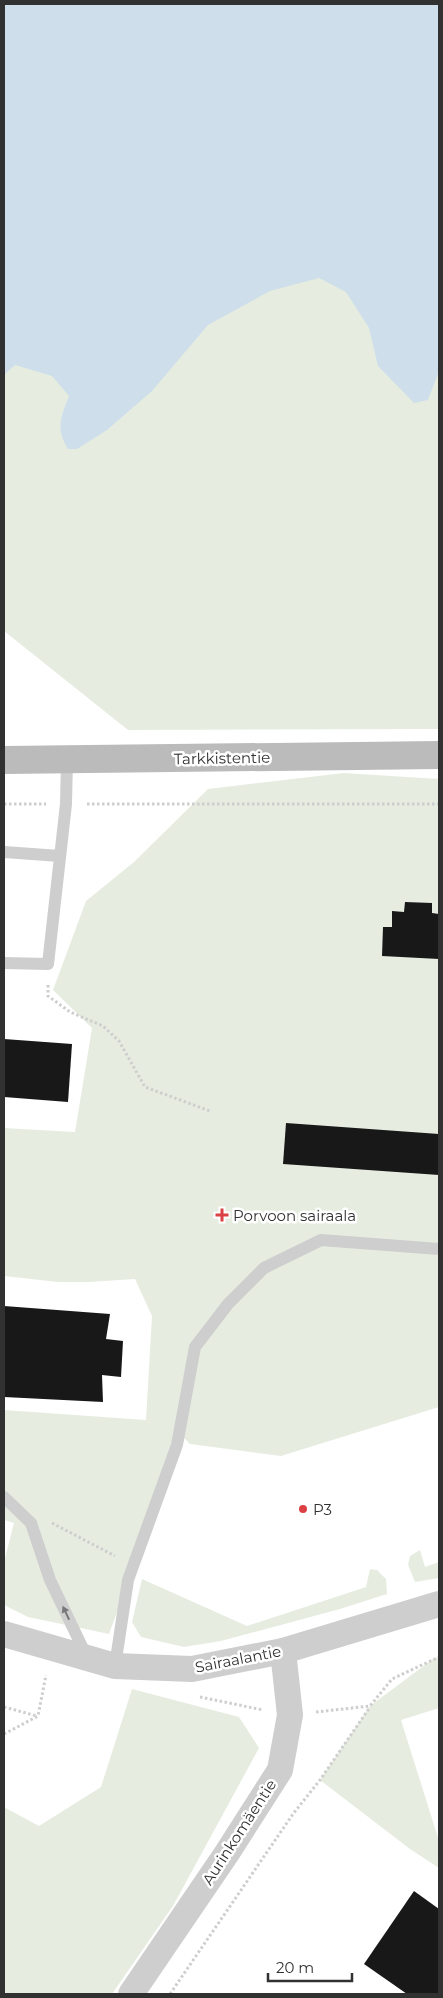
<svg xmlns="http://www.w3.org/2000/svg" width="443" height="1998" viewBox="0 0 443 1998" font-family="Montserrat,sans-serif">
  <rect width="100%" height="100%" fill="#fff"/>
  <!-- green -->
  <g fill="#e6ede0">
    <polygon points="4,4 439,4 439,729 128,730 4,631"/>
    <polygon points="344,773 439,779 439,1407 281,1456 190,1444 180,1434 155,1510 109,1634 28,1617 4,1605 4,1562 14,1523 4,1520 4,1410 146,1420 152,1316 135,1279 89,1282 58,1282 4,1276 4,1128 75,1132 92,1028 53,990 86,901 134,862 208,789"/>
    <polygon points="420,1550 425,1567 439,1562 439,1578 415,1582 408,1565 410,1556"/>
    <polygon points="370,1569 377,1570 386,1579 387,1594 340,1609 221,1641 184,1647 141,1637 132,1622 142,1579 247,1626 366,1587"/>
    <polygon points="439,1657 439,1708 401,1720 439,1841 439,1868 410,1849 320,1780 370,1706 433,1659"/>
    <polygon points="132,1689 239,1717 259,1748 173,1906 112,1994 4,1994 4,1807 39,1826 101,1787"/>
  </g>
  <!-- water -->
  <path fill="#cedeeb" d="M4,4H439V371L428,400L414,403L378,366L369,328L346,292L319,278L270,291L208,325L152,391L107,430L77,449H68C55,428 61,417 69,396L52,376L15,365L4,375Z"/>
  <!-- building -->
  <g fill="#181818">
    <polygon points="405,902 432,903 432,913 439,914 439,959 382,956 383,927 392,927 392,911 404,912"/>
    <polygon points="4,1039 72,1044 68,1102 4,1097"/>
    <polygon points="286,1123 439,1134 439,1175 283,1164"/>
    <polygon points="4,1306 110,1314 106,1339 123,1341 121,1377 102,1375 103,1402 4,1397"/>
    <polygon points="414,1891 439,1909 439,1994 407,1994 364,1964"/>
  </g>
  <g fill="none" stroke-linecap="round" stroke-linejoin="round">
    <!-- path -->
    <g stroke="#cecece" stroke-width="3" stroke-dasharray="2.5 2.5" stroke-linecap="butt">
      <polyline points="4,804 46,804"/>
      <polyline points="87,804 439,804"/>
      <polyline points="48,985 48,996 70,1012 103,1026 119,1041 145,1087 210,1111"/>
      <polyline points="52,1523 115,1556"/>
      <polyline points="200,1697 263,1710"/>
      <polyline points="4,1707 37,1716"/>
      <polyline points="316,1712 370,1706 392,1679 439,1657"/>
      <polyline points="4,1734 38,1716 46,1675"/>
      <polyline points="170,1994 293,1814 320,1780 370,1707"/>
    </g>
    <!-- lane -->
    <g stroke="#cecece" stroke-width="12">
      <polyline points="4,852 60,856"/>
      <polyline points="4,963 48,964 66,804 67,760"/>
      <polyline points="4,1497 31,1523 50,1580 87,1657"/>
      <polyline points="115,1666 128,1580 177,1445 195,1347 228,1304 264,1268 321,1240 439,1249"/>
    </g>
    <!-- street -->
    <g stroke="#cecece" stroke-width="26">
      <polyline points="4,1634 115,1666 192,1669 283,1651 439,1604"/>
      <polyline points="131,1994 227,1853 280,1770 290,1715 283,1651"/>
    </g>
    <!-- secondary -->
    <polyline stroke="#bbb" stroke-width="28" points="4,760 439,755"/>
  </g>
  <!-- one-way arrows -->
  <defs><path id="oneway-solid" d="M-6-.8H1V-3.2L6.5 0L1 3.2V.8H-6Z" transform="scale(1.25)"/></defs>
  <use fill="#787878" href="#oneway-solid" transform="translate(66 1613) rotate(-115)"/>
  <!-- markers -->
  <g fill="#dc4043" stroke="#fff" stroke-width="2">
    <path d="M219.5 1207.5h5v5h5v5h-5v5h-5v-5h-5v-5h5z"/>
    <circle cx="303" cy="1509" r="5"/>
  </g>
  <g text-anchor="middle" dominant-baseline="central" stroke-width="5" stroke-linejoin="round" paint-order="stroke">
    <!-- street labels -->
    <g font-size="15" fill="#313131" stroke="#fff">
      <text transform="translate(222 758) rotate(-1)">Tarkkistentie</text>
      <text transform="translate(238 1659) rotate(-11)">Sairaalantie</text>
      <text transform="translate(239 1832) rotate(-57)">Aurinkomäentie</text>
    </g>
    <!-- poi labels -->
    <g font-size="15" fill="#313131" stroke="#fff" text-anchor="start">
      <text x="233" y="1215">Porvoon sairaala</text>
      <text x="313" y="1509">P3</text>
    </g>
  </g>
  <!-- border -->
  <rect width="443" height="1998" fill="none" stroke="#313131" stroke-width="10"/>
  <!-- scale -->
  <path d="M268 1973v8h84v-8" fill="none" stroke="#313131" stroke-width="2.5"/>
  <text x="276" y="1973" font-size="15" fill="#313131" stroke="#ffffff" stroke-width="4" paint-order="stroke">20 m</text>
</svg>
